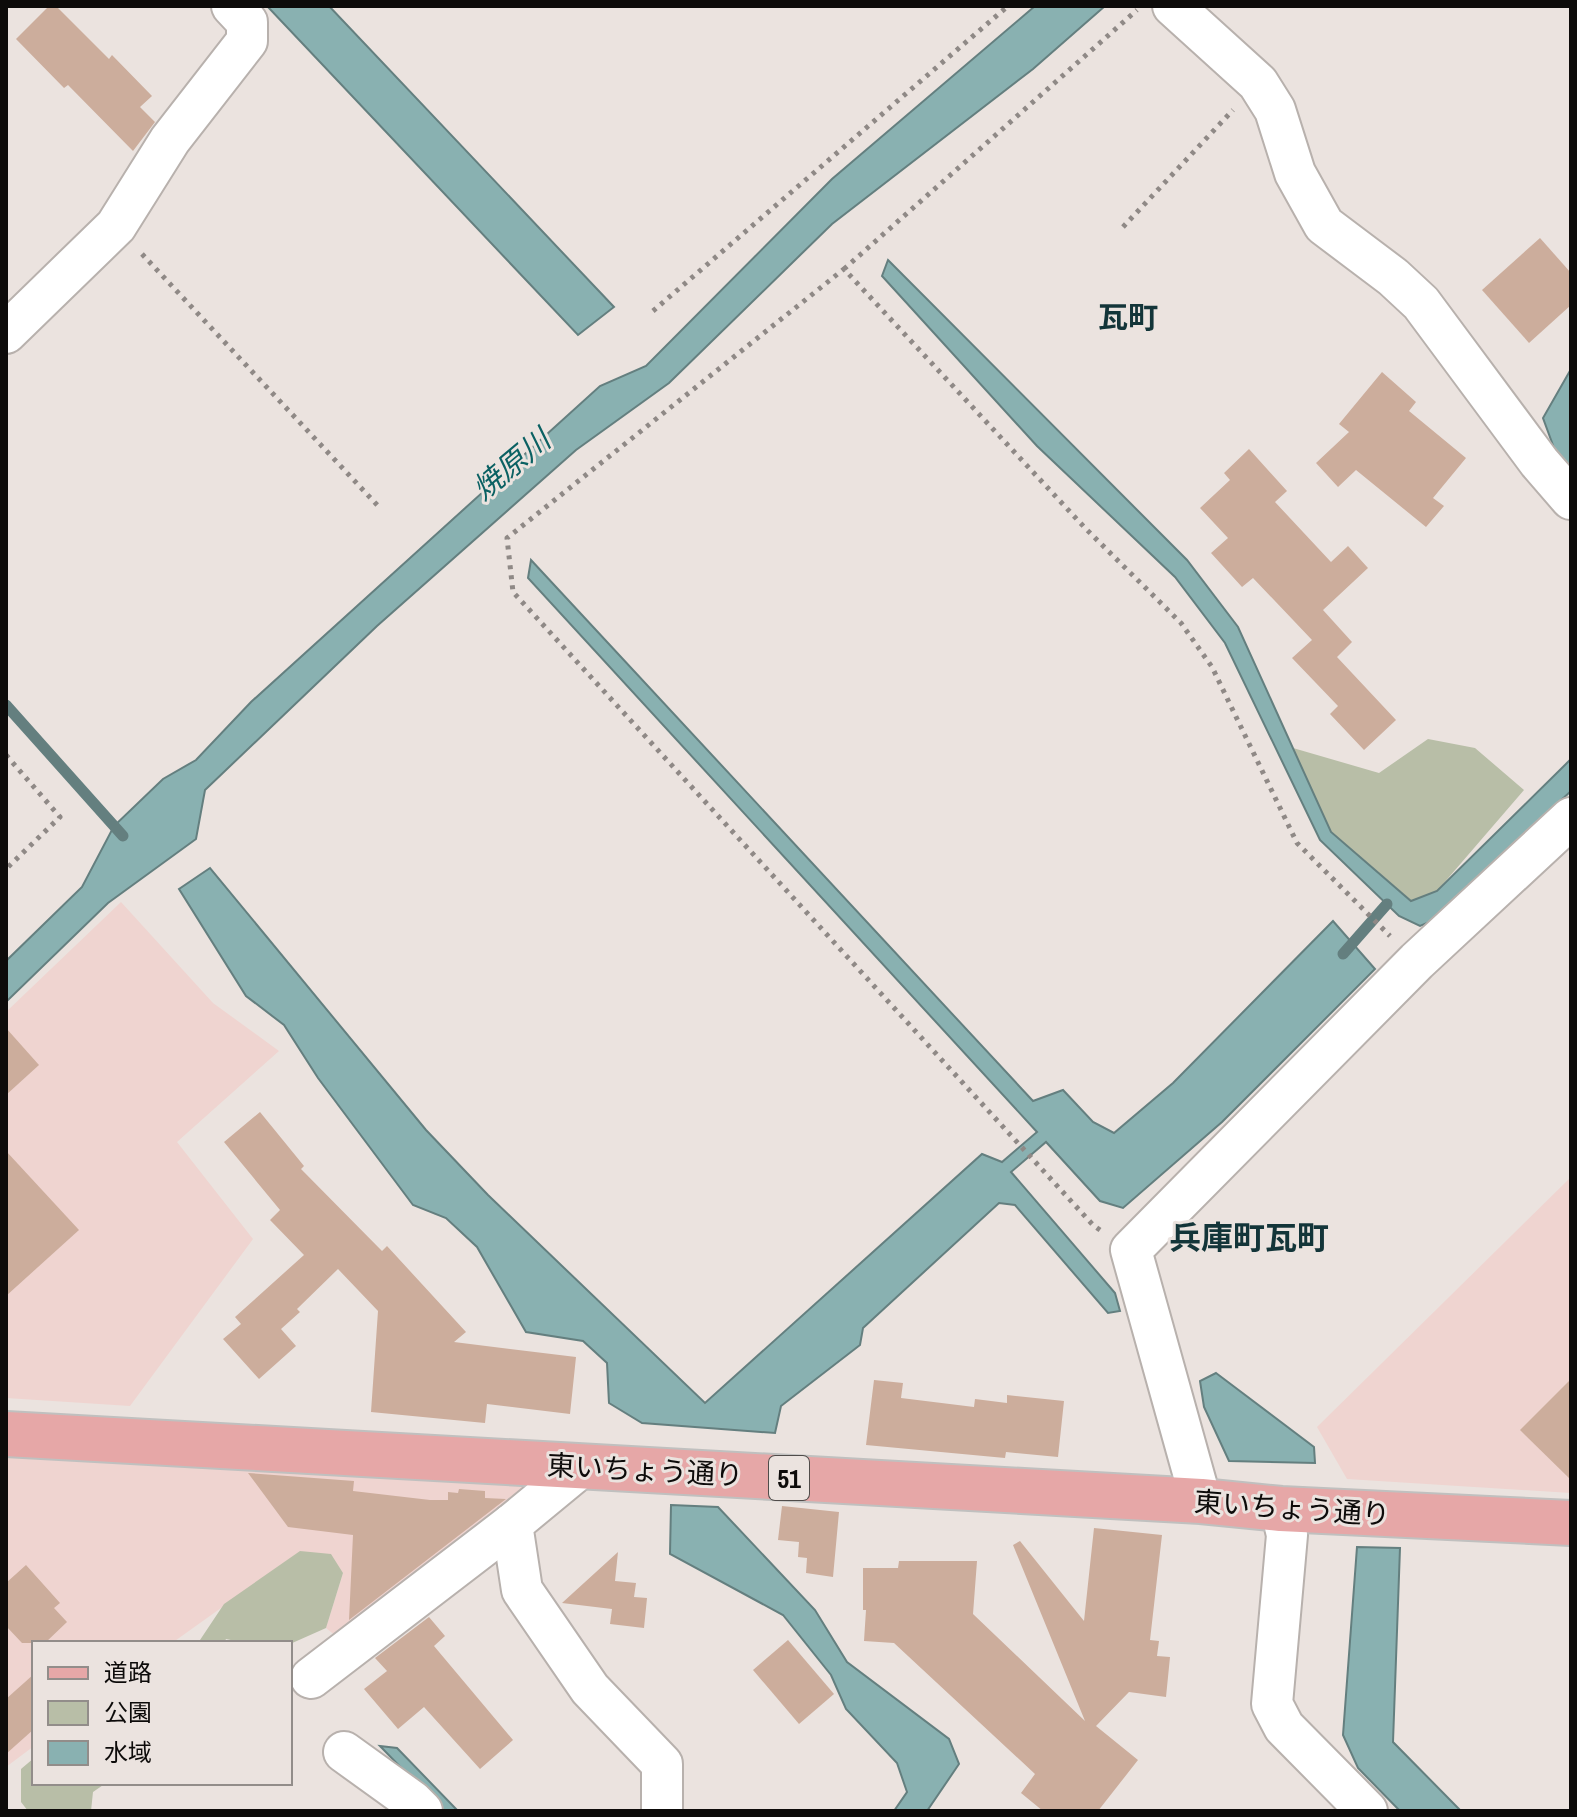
<svg xmlns="http://www.w3.org/2000/svg" width="1577" height="1817" viewBox="0 0 1577 1817" font-family="'Archivo Narrow','Noto Sans JP',sans-serif">
  <rect width="100%" height="100%" fill="#ebe3df"/>
  <!-- commercial -->
  <g fill="#efd4d0">
    <polygon points="121,902 213,1003 279,1051 177,1142 253,1239 130,1406 6,1398 6,1012"/>
    <polygon points="1571,1177 1571,1493 1347,1479 1317,1427"/>
    <polygon points="6,1452 556,1478 342,1641 326,1628 343,1573 301,1551 172,1643 34,1643 34,1746 6,1767"/>
  </g>
  <!-- green -->
  <g fill="#b8bea7">
    <polygon points="1428,739 1475,748 1524,790 1437,891 1412,901 1331,832 1293,748 1379,773"/>
    <polygon points="300,1551 331,1554 343,1573 326,1628 290,1644 245,1643 226,1639 224,1643 198,1643 224,1604"/>
    <polygon points="34,1758 34,1783 106,1783 93,1792 91,1811 28,1811 21,1802 21,1769"/>
  </g>
  <!-- water -->
  <g fill="#89b1b1" stroke="#647f7f" stroke-width="2">
    <polygon points="267,6 329,6 614,307 578,335"/>
    <polygon points="1035,6 1105,6 1033,69 832,224 669,383 576,450 377,626 205,790 196,839 108,903 6,1002 6,961 82,887 114,826 163,779 196,760 251,702 600,386 646,366 832,179"/>
    <polygon points="888,260 1187,560 1238,627 1331,832 1411,901 1437,891 1571,759 1571,791 1468,886 1444,916 1420,926 1399,916 1320,840 1225,643 1175,577 1037,446 882,276"/>
    <polygon points="1571,369 1571,470 1554,448 1543,418"/>
    <polygon points="531,560 1033,1101 1063,1090 1093,1122 1114,1133 1173,1083 1333,921 1375,969 1222,1122 1123,1208 1100,1201 1046,1142 1011,1172 1115,1293 1120,1311 1108,1313 1015,1205 999,1203 863,1328 860,1345 781,1406 775,1433 642,1423 609,1403 607,1363 583,1341 526,1332 477,1247 446,1218 413,1205 318,1078 284,1025 246,996 179,889 210,868 426,1130 488,1195 705,1403 982,1154 1002,1162 1037,1132 528,578"/>
    <polygon points="1216,1373 1314,1447 1315,1463 1229,1461 1204,1407 1200,1381"/>
    <polygon points="671,1505 718,1507 815,1610 847,1662 949,1739 959,1764 927,1811 894,1811 907,1792 897,1763 846,1709 831,1675 783,1615 670,1554"/>
    <polygon points="1357,1547 1400,1548 1393,1742 1461,1811 1400,1811 1358,1768 1343,1735"/>
    <polygon points="380,1746 397,1748 458,1811 443,1811"/>
  </g>
  <g fill="none" stroke-linecap="round" stroke-linejoin="round">
    <!-- stream -->
    <g stroke="#647f7f" stroke-width="11">
      <polyline points="6,705 123,836"/>
      <polyline points="1343,954 1387,904"/>
    </g>
  </g>
  <!-- building -->
  <g fill="#ccad9c">
    <polygon points="49,6 56,6 109,59 112,55 152,96 140,107 155,122 133,151 68,85 64,88 16,39"/>
    <polygon points="1540,238 1571,273 1571,305 1529,343 1482,290"/>
    <polygon points="1382,372 1416,402 1409,411 1466,458 1433,498 1444,506 1426,527 1356,470 1338,487 1316,463 1349,432 1339,424"/>
    <polygon points="1249,449 1287,491 1275,502 1331,562 1348,546 1368,568 1323,610 1352,642 1337,657 1396,720 1364,750 1330,714 1338,706 1292,658 1312,640 1253,578 1242,587 1211,553 1228,538 1200,508 1230,480 1224,473"/>
    <polygon points="6,1028 39,1065 6,1095"/>
    <polygon points="260,1112 304,1166 301,1169 382,1251 387,1246 466,1332 454,1342 576,1357 570,1414 487,1404 485,1423 371,1412 378,1311 338,1269 297,1309 300,1312 281,1329 296,1346 259,1379 223,1339 241,1324 235,1317 304,1255 270,1220 280,1210 224,1142"/>
    <polygon points="6,1151 79,1230 6,1296"/>
    <polygon points="1571,1379 1571,1480 1520,1430"/>
    <polygon points="874,1380 903,1383 901,1398 974,1407 975,1399 1007,1403 1007,1395 1064,1401 1058,1457 1006,1452 1005,1458 866,1445"/>
    <polygon points="248,1473 354,1481 353,1491 430,1500 448,1500 448,1492 458,1493 459,1489 485,1491 485,1498 506,1499 349,1620 353,1535 288,1527"/>
    <polygon points="782,1506 839,1512 833,1577 806,1573 807,1558 798,1557 799,1542 778,1540"/>
    <polygon points="1094,1528 1162,1535 1150,1640 1159,1641 1157,1656 1170,1657 1166,1697 1129,1692 1096,1726 1138,1760 1098,1811 1043,1811 1021,1793 1035,1774 894,1643 864,1641 866,1610 863,1610 863,1568 898,1568 899,1561 977,1561 973,1614 1085,1721 1013,1545 1020,1541 1084,1621"/>
    <polygon points="618,1552 615,1581 636,1583 634,1597 647,1598 644,1628 610,1624 612,1609 562,1603"/>
    <polygon points="26,1565 60,1603 54,1608 67,1622 45,1643 22,1643 6,1626 6,1583"/>
    <polygon points="429,1617 445,1636 434,1646 513,1740 480,1769 424,1707 398,1729 364,1689 387,1671 375,1658"/>
    <polygon points="788,1640 834,1694 799,1724 753,1670"/>
    <polygon points="34,1674 34,1729 6,1754 6,1699"/>
  </g>
  <g fill="none" stroke-linecap="round" stroke-linejoin="round">
    <!-- minor casing -->
    <g stroke="#b8b1ad" stroke-width="44">
      <g id="minor">
        <polyline points="1173,6 1258,83 1275,110 1295,173 1324,225 1393,277 1421,303 1539,462 1571,499"/>
        <polyline points="6,333 116,226 170,140 247,41 247,22 232,6"/>
        <polyline points="581,1467 512,1524 522,1590 590,1689 662,1764 662,1811"/>
        <polyline points="1201,1501 1131,1250 1417,961 1571,818"/>
        <polyline points="1281,1509 1287,1535 1272,1704 1284,1727 1367,1811"/>
        <polyline points="311,1678 512,1524"/>
        <polyline points="344,1752 412,1801 422,1811"/>
      </g>
    </g>
    <!-- major casing -->
    <g stroke="#c0c0bf" stroke-width="48">
      <polyline id="major" points="6,1434 1201,1501 1281,1509 1571,1523"/>
    </g>
    <!-- path -->
    <g stroke="#8f8986" stroke-width="5" stroke-dasharray="4 6" stroke-linecap="butt">
      <polyline points="1123,227 1233,110"/>
      <polyline points="142,254 379,507"/>
      <polyline points="844,269 1137,10"/>
      <polyline points="653,311 1008,6"/>
      <polyline points="6,755 60,817 6,869"/>
      <polyline points="1100,1230 1093,1225 513,592 507,538 844,269 1086,529 1181,623 1212,667 1297,843 1390,936"/>
    </g>
    <!-- minor -->
    <use href="#minor" stroke="#fff" stroke-width="40"/>
    <!-- major -->
    <use href="#major" stroke="#e6a7a7" stroke-width="44"/>
  </g>
  <g text-anchor="middle" dominant-baseline="central" stroke-width="6" stroke-linejoin="round" paint-order="stroke">
    <!-- shield labels -->
    <rect fill="#ebe3df" stroke="#504c4a" stroke-width="2" x="769" y="1456" width="40" height="44" rx="6"/>
    <g font-size="26" font-weight="bold" fill="#0d0b0a">
      <text x="789" y="1478">51</text>
    </g>
    <!-- street labels -->
    <g font-size="28" fill="#0d0b0a" stroke="#ebe3df">
      <text transform="translate(645 1470) rotate(3)">東いちょう通り</text>
      <text transform="translate(1292 1508) rotate(4)">東いちょう通り</text>
    </g>
    <!-- neighbourhood labels -->
    <g font-size="30" font-weight="bold" fill="#133539" stroke="#ebe3df">
      <text x="1128" y="317">瓦町</text>
    </g>
    <!-- water labels -->
    <g font-size="30" font-style="italic" fill="#0b6163" stroke="#ebe3df">
      <text transform="translate(511 464) rotate(-40)">焼原川</text>
    </g>
    <!-- quarter labels -->
    <g font-size="32" font-weight="bold" fill="#133539" stroke="#ebe3df">
      <text x="1249" y="1237">兵庫町瓦町</text>
    </g>
  </g>
  <!-- border -->
  <rect width="1577" height="1817" fill="none" stroke="#0d0b0a" stroke-width="16"/>
  <!-- legend -->
  <rect x="32" y="1641" width="260" height="144" fill="#ebe3df" stroke="#928d8a" stroke-width="2"/>
  <rect x="48" y="1667" width="40" height="12" fill="#e6a7a7" stroke="#928d8a" stroke-width="2"/>
  <text x="104" y="1681" font-size="24" fill="#0d0b0a">道路</text>
  <rect x="48" y="1701" width="40" height="24" fill="#b8bea7" stroke="#928d8a" stroke-width="2"/>
  <text x="104" y="1721" font-size="24" fill="#0d0b0a">公園</text>
  <rect x="48" y="1741" width="40" height="24" fill="#89b1b1" stroke="#928d8a" stroke-width="2"/>
  <text x="104" y="1761" font-size="24" fill="#0d0b0a">水域</text>
</svg>
